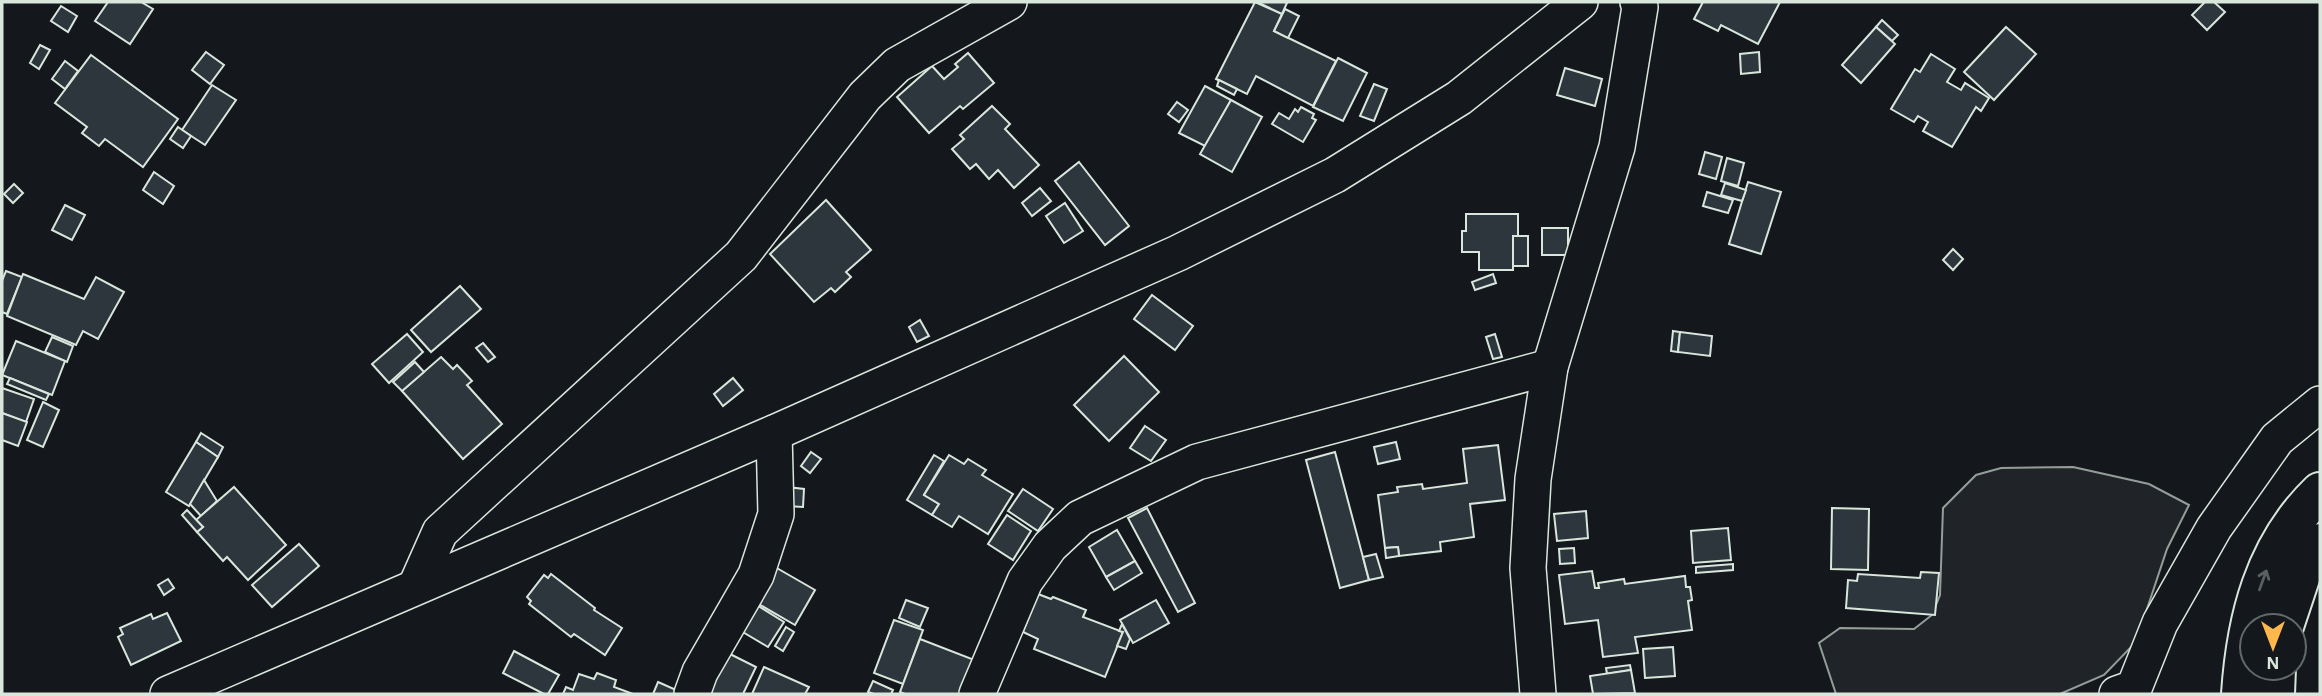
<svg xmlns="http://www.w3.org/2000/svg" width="2322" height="696" viewBox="0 0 2322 696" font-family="'Alegreya Sans',sans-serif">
  <rect width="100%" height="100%" fill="#14181c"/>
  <!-- green -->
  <polygon fill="#202428" stroke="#939e99" stroke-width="2" points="2073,467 2149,484 2189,505 2167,549 2136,642 2104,675 2060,694 1836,694 1819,643 1840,628 1914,629 1932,615 1940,595 1943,508 1976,475 2001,468"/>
  <!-- building -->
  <g fill="#2c363c" stroke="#d8e6dc" stroke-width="2">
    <polygon points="108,2 141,2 153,9 130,44 95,21"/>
    <polygon points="1255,2 1282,14 1274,31 1336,61 1313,106 1256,76 1247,94 1216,79"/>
    <polygon points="1257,2 1285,2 1287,3 1282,14"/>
    <polygon points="1703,2 1780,2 1758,44 1721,25 1718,31 1694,19"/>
    <polygon points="2205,2 2214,2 2225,12 2207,30 2192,15"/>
    <polygon points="61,6 77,16 68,32 51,21"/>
    <polygon points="1285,9 1299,16 1288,38 1274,31"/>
    <polygon points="1882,20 1898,35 1892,41 1876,27"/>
    <polygon points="1876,27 1895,44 1861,83 1842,65"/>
    <polygon points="2006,27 2036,54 1994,100 1964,72"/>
    <polygon points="40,45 50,50 39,69 30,63"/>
    <polygon points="206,52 224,65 210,84 192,70"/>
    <polygon points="1759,52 1760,72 1741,74 1740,54"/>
    <polygon points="968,53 994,83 963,109 960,106 929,133 897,97 932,66 944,79 958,67 955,64"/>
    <polygon points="1931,54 1955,69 1947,82 1961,90 1965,83 1989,98 1981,111 1976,107 1952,147 1923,131 1928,122 1918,116 1914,122 1891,109 1915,69 1920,72"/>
    <polygon points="91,55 178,119 143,167 105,139 99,146 82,133 87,127 55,103"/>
    <polygon points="1338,58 1367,73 1343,121 1313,107"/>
    <polygon points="65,61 78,71 65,89 52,79"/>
    <polygon points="1565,68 1602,79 1595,106 1557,95"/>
    <polygon points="1219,80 1237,89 1234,95 1217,86"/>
    <polygon points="1374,84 1387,89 1374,121 1360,116"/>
    <polygon points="212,85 236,100 205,145 182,130"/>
    <polygon points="1205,86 1231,100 1205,146 1179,133"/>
    <polygon points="1231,100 1262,117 1232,172 1200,154"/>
    <polygon points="1177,102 1188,110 1179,122 1168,114"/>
    <polygon points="992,106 1010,124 1005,129 1039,165 1014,188 998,170 989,179 976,164 970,169 952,149 964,139 960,135"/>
    <polygon points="1301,107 1314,114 1312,118 1316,120 1303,142 1272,124 1279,113 1289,119 1295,109 1298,112"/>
    <polygon points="178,127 191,136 183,148 170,139"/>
    <polygon points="1705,152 1722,157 1716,179 1699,174"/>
    <polygon points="1727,158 1744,163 1738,186 1721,181"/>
    <polygon points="1079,162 1129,226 1105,245 1055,181"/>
    <polygon points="154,172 174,186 163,204 143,190"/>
    <polygon points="1748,182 1781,192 1761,254 1729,244"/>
    <polygon points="1725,183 1746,190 1742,201 1721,195"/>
    <polygon points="14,184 23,193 13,203 4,194"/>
    <polygon points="1040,188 1051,201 1032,216 1022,203"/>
    <polygon points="1707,192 1733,200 1728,213 1703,206"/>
    <polygon points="826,200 871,250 846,272 851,277 835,292 831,288 814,302 770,254"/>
    <polygon points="1065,203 1083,231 1064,243 1046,216"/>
    <polygon points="65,205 85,215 72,240 52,230"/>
    <polygon points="1466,214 1518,214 1518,236 1513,236 1513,270 1479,270 1479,252 1462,252 1462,231 1466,231"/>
    <rect x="1542" y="228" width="26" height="27"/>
    <rect x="1513" y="236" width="15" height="30"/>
    <polygon points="1953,249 1963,259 1953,270 1943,260"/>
    <polygon points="6,271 22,277 7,314 2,312 2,281"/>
    <polygon points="23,274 84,299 96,277 124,292 98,339 83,331 76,345 7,316"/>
    <polygon points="1493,274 1496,283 1475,290 1472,282"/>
    <polygon points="460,286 481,309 431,352 411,330"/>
    <polygon points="1152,295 1193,326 1175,350 1134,319"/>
    <polygon points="920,320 929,336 917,342 909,327"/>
    <polygon points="1673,331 1680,332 1678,352 1671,351"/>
    <polygon points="1680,332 1712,336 1710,356 1678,352"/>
    <polygon points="407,334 423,352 389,383 372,364"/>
    <polygon points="1495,334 1502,357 1493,359 1486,337"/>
    <polygon points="52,337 73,346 67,362 45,352"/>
    <polygon points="16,341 65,361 52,395 2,375"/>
    <polygon points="483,343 495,357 488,362 476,348"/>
    <polygon points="1124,356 1159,392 1109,441 1074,405"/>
    <polygon points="441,357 453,369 457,365 472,381 467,385 502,424 463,459 402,391"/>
    <polygon points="415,362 424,372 402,391 393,382"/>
    <polygon points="10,378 49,394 46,400 7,384"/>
    <polygon points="733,378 743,390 723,406 714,394"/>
    <polygon points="2,388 34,399 26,422 2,413"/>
    <polygon points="43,402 59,410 43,447 27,440"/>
    <polygon points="2,413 27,422 18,446 2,440"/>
    <polygon points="1145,426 1166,440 1151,461 1130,448"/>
    <polygon points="201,433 223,447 218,457 196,442"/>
    <polygon points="196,442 218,457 189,506 166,492"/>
    <polygon points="1396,442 1400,459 1378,464 1374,447"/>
    <polygon points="1498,445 1505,500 1470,504 1474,537 1440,542 1441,551 1399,556 1398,547 1385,548 1378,495 1398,492 1397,487 1422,484 1423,489 1467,483 1463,449"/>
    <polygon points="811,452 821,459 810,473 801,466"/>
    <polygon points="1335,452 1369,580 1340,588 1306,460"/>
    <polygon points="934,455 944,461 924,495 939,504 932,515 907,500"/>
    <polygon points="949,455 964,464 968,459 986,470 982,475 1013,494 988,534 959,516 952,527 932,515 939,504 924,495"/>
    <polygon points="204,480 217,501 201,516 190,504"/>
    <polygon points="234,487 286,545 248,580 227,557 223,561 197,532 203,527 196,520"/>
    <polygon points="787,487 804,489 803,507 786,506"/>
    <polygon points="1023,489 1053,509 1038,531 1008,511"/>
    <polygon points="1147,508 1195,603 1178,612 1128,518"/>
    <polygon points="1832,508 1869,509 1868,570 1831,569"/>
    <polygon points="187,510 203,527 197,532 182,515"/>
    <polygon points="1586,511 1588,538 1557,541 1554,514"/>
    <polygon points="1007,515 1031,531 1013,560 988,544"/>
    <polygon points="1728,528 1731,560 1693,563 1691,531"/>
    <polygon points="1117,530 1135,561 1106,577 1089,547"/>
    <polygon points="299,544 319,566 272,607 252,585"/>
    <polygon points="1398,547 1399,556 1386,558 1385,548"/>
    <polygon points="1574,548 1575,563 1560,564 1559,549"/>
    <polygon points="1376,554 1383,577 1369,580 1363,557"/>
    <polygon points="1135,561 1142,573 1114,590 1106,577"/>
    <polygon points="1733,564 1733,570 1696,573 1696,567"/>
    <polygon points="775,567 815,590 795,625 755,602"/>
    <polygon points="1592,571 1595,588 1599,588 1598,583 1624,579 1625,584 1685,576 1686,587 1690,587 1692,600 1688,601 1692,630 1635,637 1638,653 1603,657 1598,620 1565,624 1559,575"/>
    <polygon points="1921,572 1939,573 1935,615 1846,608 1848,580 1857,581 1858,574 1920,578"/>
    <polygon points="551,574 595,608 594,610 622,628 605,655 574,634 571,637 529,604 531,601 527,597 544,575 548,578"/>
    <polygon points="168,579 174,588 164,595 158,585"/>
    <polygon points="1038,594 1051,599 1053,597 1086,610 1083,617 1123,632 1105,677 1034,649 1038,639 1023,632"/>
    <polygon points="906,600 928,608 920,627 899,618"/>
    <polygon points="1156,600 1169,623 1133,643 1120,620"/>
    <polygon points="752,602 784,622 768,647 736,628"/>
    <polygon points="167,613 181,641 131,665 118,637 123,634 120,628 151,614 153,619"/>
    <polygon points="894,620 923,630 903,684 874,673"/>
    <polygon points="1122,624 1130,639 1126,649 1117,646 1123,632 1119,631"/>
    <polygon points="786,627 794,632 783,651 775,646"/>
    <polygon points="920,639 977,661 964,694 905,694 900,692"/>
    <polygon points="1673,647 1675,676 1645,678 1643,649"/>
    <polygon points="514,651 559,675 548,694 544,694 503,673"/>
    <polygon points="728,653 756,667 743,694 708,694"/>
    <polygon points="1630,665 1631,670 1607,674 1606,668"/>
    <polygon points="764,667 809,687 805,694 752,694"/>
    <polygon points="1631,670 1635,693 1593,694 1590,676"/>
    <polygon points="597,673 616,680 614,687 633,694 563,694 566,687 573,690 579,674 594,679"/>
    <polygon points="873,681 893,690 891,694 874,694 868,692"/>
    <polygon points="658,682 683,693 682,694 653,694"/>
  </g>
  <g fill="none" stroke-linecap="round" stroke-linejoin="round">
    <!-- minor casing -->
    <g stroke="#d8e6dc" stroke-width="38">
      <g id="minor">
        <polyline points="416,586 440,532 741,256 865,96 897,65 1009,2"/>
        <polyline points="168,694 774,433 1178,253 1335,175 1459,98 1580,2"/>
        <polyline points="692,694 700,672 756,575 776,514 774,433"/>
        <polyline points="977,694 1025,581 1050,546 1080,518 1197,462 1550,367"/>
        <polyline points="1538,694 1528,568 1533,479 1550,367 1617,147 1640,7 1638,2"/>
        <polyline points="2117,694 2134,688 2160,623 2214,528 2277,439 2320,404"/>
      </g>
    </g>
    <!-- highway casing -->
    <g stroke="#d8e6dc" stroke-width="42">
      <g id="highway">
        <polyline points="2284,626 2303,569 2320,543"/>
        <path d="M2241,694C2246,619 2264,546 2320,492"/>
        <polyline points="2275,694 2276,668"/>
      </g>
    </g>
    <!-- minor -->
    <use href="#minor" stroke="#14181c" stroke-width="35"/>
    <!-- highway -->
    <use href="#highway" stroke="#14181c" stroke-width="38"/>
  </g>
  <!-- one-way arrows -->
  <defs><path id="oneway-shaft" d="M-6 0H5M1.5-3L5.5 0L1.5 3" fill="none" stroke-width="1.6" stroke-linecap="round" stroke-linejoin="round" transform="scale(1.75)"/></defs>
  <use stroke="#59605f" href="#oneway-shaft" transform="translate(2263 580) rotate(-70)"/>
  <!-- border -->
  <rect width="2322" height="696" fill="none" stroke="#d8e6dc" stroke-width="7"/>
  <!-- north arrow -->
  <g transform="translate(2273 647) rotate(180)"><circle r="33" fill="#14181c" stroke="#626a69" stroke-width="2"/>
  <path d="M0-5L12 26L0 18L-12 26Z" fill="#ffb74d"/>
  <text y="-10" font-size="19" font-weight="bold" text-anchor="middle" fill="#d8e6dc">N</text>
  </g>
</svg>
